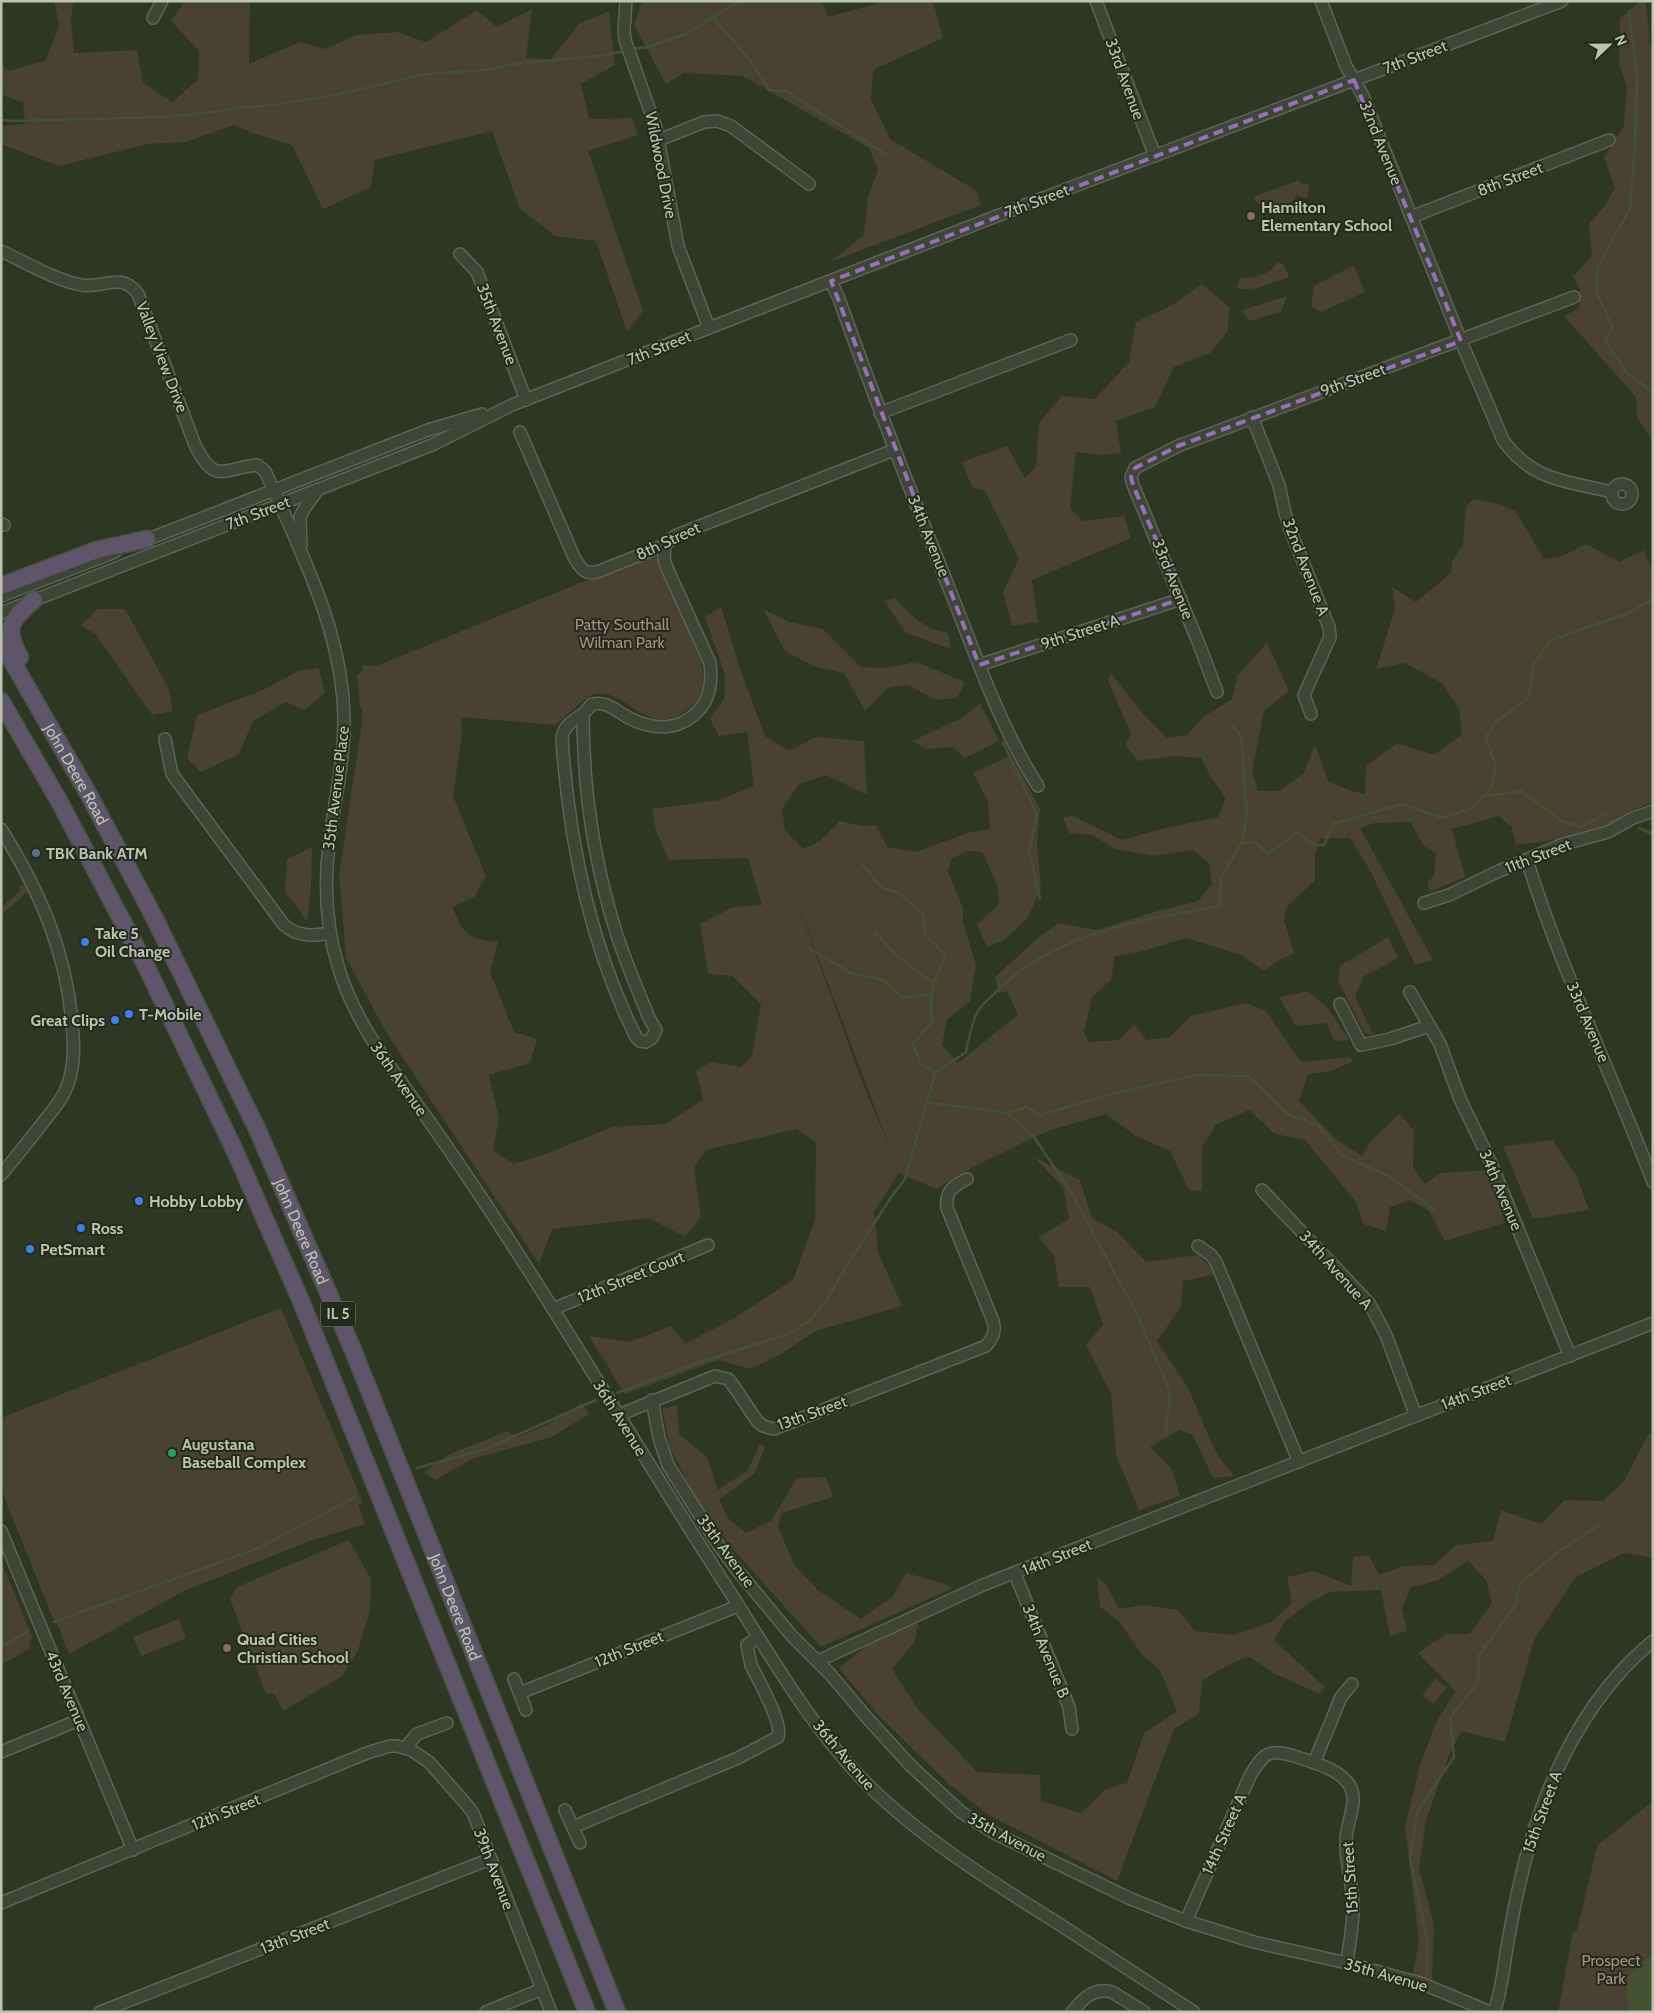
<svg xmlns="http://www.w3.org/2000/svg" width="1654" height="2013" viewBox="0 0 1654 2013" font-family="Cabin,sans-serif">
  <rect width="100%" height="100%" fill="#2e3624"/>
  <!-- green -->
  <g fill="#494133" fill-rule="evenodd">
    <polygon points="54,1 73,1 71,20 74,53 137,50 143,83 172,102 198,80 199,51 171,21 185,1 240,1 250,3 249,64 300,42 326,49 355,35 397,32 426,42 477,10 497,27 532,9 526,58 551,59 580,23 609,11 615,65 581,84 589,119 632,118 638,135 588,151 643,311 627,332 596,241 555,236 520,209 492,131 375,160 371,187 323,209 292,145 255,134 234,125 186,142 148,144 59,166 1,144 1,126 25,124 23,102 1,95 1,62 8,71 46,60 59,25"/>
    <polygon points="642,1 822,1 828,17 886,1 933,1 943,38 873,70 871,99 890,139 977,191 981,205 830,262 864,235 868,197 878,170 869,148 743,76 684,73 666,84 634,25"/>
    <polygon points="1641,1 1646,1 1650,46 1653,46 1653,442 1637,417 1636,397 1564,316 1579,308 1580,289 1573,277 1592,256 1589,224 1604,207 1615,188 1604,157 1624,126 1627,88 1619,63 1620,18"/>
    <path d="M1299,180L1302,185L1309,183L1307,199L1296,195C1287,214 1264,214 1253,197Z"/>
    <path d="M1278,262L1284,265L1289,277L1252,290L1237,288L1240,278C1256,278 1268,275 1278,262Z"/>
    <polygon points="1354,265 1365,292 1321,312 1311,306 1314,286"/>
    <polygon points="1202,284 1229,307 1228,331 1210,353 1174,367 1155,407 1116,421 1121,453 1102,455 1076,452 1070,508 1083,521 1124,516 1131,538 1032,580 1038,622 1012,626 1003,592 1019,559 985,491 972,487 962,462 1007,446 1025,478 1036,467 1039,423 1062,396 1095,399 1129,362 1136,322 1172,305"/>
    <polygon points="1287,296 1281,312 1249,321 1242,310"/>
    <path d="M1474,499L1500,504L1516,512L1544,559L1563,556L1586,544L1619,562L1644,550L1653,573V802L1631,811L1608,827L1542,842L1516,845L1512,828L1499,816L1452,829L1465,877L1430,892L1427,882L1434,876L1436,854L1424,846L1410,822L1375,823L1360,828L1433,960L1415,965L1371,872L1350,838L1320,839L1315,855V880L1286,908L1284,920L1294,953L1276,962L1264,971L1241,955L1186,938L1136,953L1115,956L1111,980L1092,997L1084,1032L1088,1042L1119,1040L1134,1024L1146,1040L1170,1037L1191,1016L1246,1003L1265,1010L1301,1062L1349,1057L1354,1061L1331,1071L1308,1074L1299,1101L1337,1140L1362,1156L1370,1142L1399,1114L1414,1130L1413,1168L1425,1184L1440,1173L1489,1170L1505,1223L1445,1241L1429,1211L1410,1200L1390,1207L1386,1231L1363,1224L1357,1203L1305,1140L1275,1134L1249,1110L1216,1125L1202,1147V1191L1189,1190L1170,1151L1136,1136L1106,1114L1048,1131L975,1166L936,1189L899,1173L874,1212L878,1252L902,1306L816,1331L781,1354L750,1369L718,1360L625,1394L589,1336L629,1342L671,1326L685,1344L734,1318L793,1280L815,1220L816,1143L797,1129L706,1150L694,1167L701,1217L685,1237L649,1218L552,1229L539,1264L386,1032L346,958L339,875L362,722V707H360L357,674L363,672V665L376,666L585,581L656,556L701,662C704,682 705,694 689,708C649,743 628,688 595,694C586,696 564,718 556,725L461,717L462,734L453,796L486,876L474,897L453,907C461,933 470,940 498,942L490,972L514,1032L537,1039L530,1063L489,1075L499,1119L493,1150L513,1164L546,1154L612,1127L665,1124L703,1100L696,1070L711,1062L741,1067L752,1056L761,1004L732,976L708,974L700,924L733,907L762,905L748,858L669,860L656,831L652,809L719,800L754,786L747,732L719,736L710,719L724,699L725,675L705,617L721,606L741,672L765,736L789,751L816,737L864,741L867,795L826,775L799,784L782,809L785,830L803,849L820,841L840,821L862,826L876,825L887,847L916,852L967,833L990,829L988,801L973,773L1011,755L1040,808L1037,842L1041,889L1027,919L1003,941L987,947L977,924L999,904L997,884L982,852L967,851L951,859L948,872L963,908V922L976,965L970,1001L947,1020L942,1045L958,1063L1018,1015L1007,991L999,993L995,977L1039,937L1058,923L1097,930L1154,912L1198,901L1212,884L1209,863L1193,850L1154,856L1116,849L1092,835L1069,833L1063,817L1073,816L1122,840L1153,831L1218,817L1226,798L1212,779L1201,758L1174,756L1138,761L1125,745L1131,734L1108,680L1111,673L1142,713L1167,738L1187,735L1203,717L1232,699L1237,676L1267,643L1289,691L1264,711L1252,772L1258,791H1279L1304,773L1315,744L1328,781L1348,790L1365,794L1366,766L1397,743L1434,755L1462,734L1459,709L1442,683L1405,663L1376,669L1395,609L1392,587L1416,602L1451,573L1452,561L1463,545L1466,506ZM792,888L890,1148L863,1084Z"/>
    <path d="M895,598C910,615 925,630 948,633L951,649L906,633L884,601Z"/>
    <polygon points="98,609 125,609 169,689 173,711 152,715 96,635 81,625"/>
    <polygon points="763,609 789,622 823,629 861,667 885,668 916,662 965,682 957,698 936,700 908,685 888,688 865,711 844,673 815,667 785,651"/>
    <polygon points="319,668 325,693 304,710 286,702 253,721 239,754 201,772 187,758 197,715 263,690 298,671"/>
    <polygon points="980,703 999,741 965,758 953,747 926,749 912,741 962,718"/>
    <polygon points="312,847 311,888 307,921 285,891 287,859"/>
    <polygon points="25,884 29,891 1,915 1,907 20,891 19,886"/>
    <polygon points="1388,937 1398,958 1363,977 1355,997 1374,1036 1364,1032 1338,980 1340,966"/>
    <polygon points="1308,991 1328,1008 1349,1040 1334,1041 1327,1023 1296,1026 1279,997"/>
    <polygon points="1553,1140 1577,1177 1589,1210 1533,1219 1503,1146"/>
    <polygon points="1034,1157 1080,1180 1092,1218 1117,1232 1146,1262 1198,1255 1218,1274 1183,1281 1181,1307 1157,1341 1188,1388 1216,1453 1234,1476 1213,1478 1193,1435 1179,1430 1150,1447 1172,1469 1180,1496 1139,1510 1116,1455 1111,1394 1086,1345 1103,1325 1090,1287 1059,1287 1054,1256 1038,1237 1069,1219 1063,1187"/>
    <polygon points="281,1308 363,1503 358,1505 365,1524 313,1540 186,1590 69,1654 56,1621 54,1621 1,1489 1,1418"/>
    <polygon points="582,1403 589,1414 552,1437 472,1459 435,1480 424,1472 450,1454 507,1431 518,1437 551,1423"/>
    <polygon points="677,1405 679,1434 707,1457 718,1490 748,1470 760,1444 765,1447 755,1473 719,1500 728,1518 746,1533 771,1521 797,1478 826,1477 833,1497 782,1513 778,1527 795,1566 818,1590 861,1619 893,1596 906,1573 945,1584 953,1588 821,1647 729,1545 691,1490 670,1447 662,1409"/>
    <polygon points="1653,1432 1653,1558 1624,1553 1576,1577 1534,1640 1505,1742 1461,1731 1449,1755 1426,1821 1419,1868 1434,1925 1432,1981 1413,1975 1419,1940 1405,1827 1420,1765 1436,1723 1455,1691 1418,1653 1446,1634 1470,1634 1492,1603 1486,1580 1468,1561 1439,1580 1410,1588 1402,1609 1407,1631 1390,1636 1381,1590 1330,1592 1306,1605 1285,1621 1274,1640 1325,1687 1320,1694 1275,1674 1248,1656 1219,1670 1202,1681 1199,1714 1174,1729 1117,1881 989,1815 949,1784 879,1716 839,1668 864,1648 919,1620 915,1641 892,1669 918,1709 977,1772 1040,1775 1041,1801 1081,1813 1106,1789 1127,1783 1144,1733 1177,1711 1160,1670 1143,1656 1119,1621 1100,1607 1097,1577 1106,1584 1119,1609 1144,1605 1178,1610 1195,1631 1234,1635 1271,1622 1292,1603 1287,1577 1314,1571 1351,1586 1353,1557 1369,1555 1379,1575 1403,1566 1434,1565 1456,1545 1493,1541 1501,1510 1541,1524 1565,1500 1603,1501 1624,1481 1648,1435"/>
    <polygon points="349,1540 371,1579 370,1610 358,1651 342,1676 283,1711 274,1693 266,1694 230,1599 237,1587"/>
    <polygon points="1,1561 33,1639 29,1641 31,1648 1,1665 1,1653 4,1651 1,1652"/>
    <polygon points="179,1619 186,1638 141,1656 133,1637"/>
    <polygon points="1435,1678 1447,1687 1434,1704 1422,1696"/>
    <polygon points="1653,1801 1653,2012 1558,2012 1573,1932 1577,1931 1597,1846"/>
  </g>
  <!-- water -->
  <path fill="#455232" d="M1653,1955V2012H1630C1623,1978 1624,1975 1653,1955Z"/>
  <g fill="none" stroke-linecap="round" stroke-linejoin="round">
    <!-- stream -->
    <g stroke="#455232" stroke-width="2.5">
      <polyline points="1629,11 1637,76 1635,141 1630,209 1598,266 1597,293 1612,327 1605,341 1627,373 1653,392"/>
      <polyline points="713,18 751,61 769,90 786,91 887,155"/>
      <polyline points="633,49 648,47 686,34 740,1"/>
      <polyline points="1,120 13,121 165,117 222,111 244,107 274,105 340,94 425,74 487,70 513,64 598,56 625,51"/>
      <polyline points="1232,725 1241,736 1247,814 1242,843"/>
      <polyline points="1003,742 1037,815 1029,851 1040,899"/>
      <polyline points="1484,796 1521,791 1562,821 1581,827 1608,813"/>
      <polyline points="1639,828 1653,834"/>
      <path d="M863,865L881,887L900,894L923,914L926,935L946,956C933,981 929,994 932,1022L913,1044L920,1063L935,1073"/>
      <polyline points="875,932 896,955 933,983"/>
      <polyline points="810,949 851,973 884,980 903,998 931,994"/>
      <polyline points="927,1102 1007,1113 1034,1137 1071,1192 1138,1316 1170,1392 1166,1431"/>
      <polyline points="1007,1113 1027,1107 1040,1115 1111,1094 1197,1075 1248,1076 1289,1115 1318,1125 1342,1155 1390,1177 1435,1210"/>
      <path d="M617,1393L694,1364L788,1334L810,1321L828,1298L845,1268L892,1196L905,1179L935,1073L966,1052C969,1038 971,1024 978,1011C982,1004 990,998 996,992C1053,933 1143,920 1220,906L1221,877L1242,843L1254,842L1268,853L1287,841L1296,831L1314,845H1324L1333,824L1402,804L1443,818L1472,808L1491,788L1496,768L1486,737L1496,722L1528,698L1534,663L1551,640L1626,614L1653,599"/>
      <polyline points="417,1468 486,1449 596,1400"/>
      <polyline points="54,1622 259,1548 355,1497"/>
      <polyline points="1,1647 29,1631"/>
      <polyline points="1427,1975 1427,1940 1410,1858 1418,1810 1454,1757 1450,1717 1478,1683 1479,1655 1515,1606 1520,1584 1558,1552 1601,1524"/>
    </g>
    <!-- minor casing -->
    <g stroke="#5e6454" stroke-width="14">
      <g id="minor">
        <polyline points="626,1 624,30 625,40 656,128 678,246 709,328"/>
        <polyline points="1096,1 1155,156"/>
        <path d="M1321,1L1346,66L1363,96L1461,341L1503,440C1532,481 1566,481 1612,492"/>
        <polyline points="153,18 162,1"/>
        <polyline points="659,140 704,122 717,121 731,126 809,184"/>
        <polyline points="1411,217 1609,140"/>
        <path d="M1,251C25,262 55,280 81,285C104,289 121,271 138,294L195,445C215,486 224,468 257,465L265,471C300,550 344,633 344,722C344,763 334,803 329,844C324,885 326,926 338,966C355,1025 394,1071 429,1121C458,1162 486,1204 513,1246C587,1361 656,1478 730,1592C772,1658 812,1729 868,1785C924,1840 992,1882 1059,1924C1104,1953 1149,1983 1194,2012"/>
        <polyline points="460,254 477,272 526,400"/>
        <path d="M831,281L839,299C874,397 912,495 951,593C977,658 1000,727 1038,786"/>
        <polyline points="880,413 1071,340"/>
        <polyline points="1252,417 1279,485 1285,513 1291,532 1329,627 1330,637 1304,695 1311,714"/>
        <path d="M520,432L574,557C580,567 583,575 597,572L665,545L675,536L687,531L894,450"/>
        <circle cx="1622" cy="494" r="10"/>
        <polyline points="1,524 4,525"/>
        <polyline points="141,542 428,430 482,414"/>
        <polyline points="301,545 300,517 304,509 317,491"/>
        <polyline points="1,596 115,552"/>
        <polyline points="1,613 432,445 512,405 709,328 1038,200 1562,1"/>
        <polyline points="979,665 1181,599"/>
        <polyline points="1217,692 1199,644 1133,485 1131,477 1135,468 1178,446 1574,297"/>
        <path d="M583,714C583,788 594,862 616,932C625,961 638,990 649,1018L656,1030L652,1038L646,1042L640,1041L636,1037C590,945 569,842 562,739C563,726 572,721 583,714Z"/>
        <path d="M583,714L592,704C607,701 615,710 627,717C652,730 678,732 698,711C711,698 712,680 710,663L667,568L664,559L665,545"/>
        <path d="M165,739L172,774L284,925C298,937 313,936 330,933"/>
        <path d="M1,829C39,890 66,950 72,1023C74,1043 75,1064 68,1084C63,1099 52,1111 41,1125C28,1142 15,1158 1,1175"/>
        <path d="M1527,860C1561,970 1612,1074 1653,1182"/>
        <polyline points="1424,903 1449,895 1499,871 1561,845 1608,832 1633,818 1653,811"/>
        <polyline points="1410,992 1440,1044 1460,1099 1491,1163 1570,1356"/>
        <polyline points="1340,1004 1361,1045 1390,1039 1429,1026"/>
        <polyline points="1262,1190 1369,1303 1386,1335 1416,1416"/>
        <polyline points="1198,1246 1211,1255 1216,1262 1299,1462"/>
        <polyline points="553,1309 708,1245"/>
        <polyline points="652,1400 659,1438 668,1465 717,1543 737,1570 792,1636 830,1674 869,1720 911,1766 961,1812 996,1834 1131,1899 1186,1921 1254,1942 1347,1963 1423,1984 1490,2012"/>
        <path d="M619,1415L715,1376L728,1379L733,1385L757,1421L763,1426L774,1429L986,1346C993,1338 996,1331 993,1321L947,1208C945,1191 953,1186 967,1179"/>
        <polyline points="1,1531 133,1850"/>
        <polyline points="1015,1574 1069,1707 1072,1729"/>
        <polyline points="818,1661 983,1585 1653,1323"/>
        <polyline points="514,1679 526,1710"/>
        <polyline points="520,1693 738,1606"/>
        <polyline points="406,1747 417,1734 447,1723"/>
        <polyline points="1,1752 79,1720"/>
        <polyline points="1314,1763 1341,1697 1352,1684"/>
        <polyline points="565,1810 580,1843"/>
        <path d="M573,1827L738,1758L778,1737C783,1722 758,1680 751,1665L747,1645L758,1637"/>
        <polyline points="1,1903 367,1753 390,1746 397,1746 411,1750 429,1762 466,1804 473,1813 551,2012"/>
        <path d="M1186,1921L1250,1776C1263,1754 1268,1748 1294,1756C1311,1762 1337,1768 1348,1783C1360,1799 1347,1821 1346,1838C1345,1860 1352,1882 1353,1903C1354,1924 1349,1943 1347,1963"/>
        <polyline points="100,2012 490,1859"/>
        <polyline points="486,2012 542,1989"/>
        <path d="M1072,2012C1083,1999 1093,1987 1112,1992L1144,2012"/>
        <path d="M1494,2012C1501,1993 1503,1973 1506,1953C1510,1930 1514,1908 1519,1886C1539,1795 1580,1701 1653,1641"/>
      </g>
    </g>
    <!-- highway casing -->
    <g stroke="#4b5141" stroke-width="19">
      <g id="highway">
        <polyline points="1,586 97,550 147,539"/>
        <path id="s1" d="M1,642L89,795L154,917L258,1131L353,1350L617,2012"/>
        <path d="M20,657C4,628 10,620 34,600"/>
        <polyline points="1,701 59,801 145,964 234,1149 301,1301 587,2012"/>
      </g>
    </g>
    <!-- minor -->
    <use href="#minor" stroke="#404637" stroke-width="11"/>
    <!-- highway -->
    <use href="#highway" stroke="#5e556b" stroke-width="16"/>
  </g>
  <!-- marked area -->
  <path fill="none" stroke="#9870b9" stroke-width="4" stroke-dasharray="10 6" stroke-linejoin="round" d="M1354,80L1461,341L1178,446L1135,468L1131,477L1133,485L1181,599L979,665L831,281Z"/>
  <!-- markers -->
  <g fill="#8d6e63" stroke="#252b1c" stroke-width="2">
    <circle cx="1251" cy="216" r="5"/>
    <circle cx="227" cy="1648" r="5"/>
  </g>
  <circle fill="#5c6f8a" stroke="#252b1c" stroke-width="2" cx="36" cy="853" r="5"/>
  <g fill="#3f7fe0" stroke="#252b1c" stroke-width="2">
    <circle cx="85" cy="942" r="5"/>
    <circle cx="129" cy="1014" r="5"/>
    <circle cx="115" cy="1020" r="5"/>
    <circle cx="139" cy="1201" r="5"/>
    <circle cx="81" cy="1228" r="5"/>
    <circle cx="30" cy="1249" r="5"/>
  </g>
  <circle fill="#2e9e5b" stroke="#252b1c" stroke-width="2" cx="172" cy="1453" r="5"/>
  <g text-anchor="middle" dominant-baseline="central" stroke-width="4" stroke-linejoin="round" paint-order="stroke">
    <!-- shield labels -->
    <rect fill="#252b1c" stroke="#8e9584" stroke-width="1" x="320.5" y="1301.5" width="35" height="25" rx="4"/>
    <g font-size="15" font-weight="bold" fill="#bbc3b1">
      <text x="338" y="1314">IL 5</text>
    </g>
    <!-- street labels -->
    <g font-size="16" fill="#bbc3b1" stroke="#252b1c">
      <text transform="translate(1415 57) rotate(-21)">7th Street</text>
      <text transform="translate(1125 79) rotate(70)">33rd Avenue</text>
      <text transform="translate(1381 143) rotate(68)">32nd Avenue</text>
      <text transform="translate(661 165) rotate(79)">Wildwood Drive</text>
      <text transform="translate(1510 179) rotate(-21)">8th Street</text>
      <text transform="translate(1037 201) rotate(-21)">7th Street</text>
      <text transform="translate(497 324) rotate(69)">35th Avenue</text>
      <text transform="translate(659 348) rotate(-22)">7th Street</text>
      <text transform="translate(162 357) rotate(69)">Valley View Drive</text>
      <text transform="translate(1353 380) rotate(-20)">9th Street</text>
      <text transform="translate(258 513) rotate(-21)">7th Street</text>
      <text transform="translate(929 536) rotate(68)">34th Avenue</text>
      <text transform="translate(668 541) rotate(-25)">8th Street</text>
      <text transform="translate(1306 567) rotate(69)">32nd Avenue A</text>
      <text transform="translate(1173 579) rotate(68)">33rd Avenue</text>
      <text transform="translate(1080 632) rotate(-18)">9th Street A</text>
      <text stroke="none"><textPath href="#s1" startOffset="152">John Deere Road</textPath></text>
      <text transform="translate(336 788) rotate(-83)">35th Avenue Place</text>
      <text transform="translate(1538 856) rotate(-21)">11th Street</text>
      <text transform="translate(1588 1022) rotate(67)">33rd Avenue</text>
      <text transform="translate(399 1079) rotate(55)">36th Avenue</text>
      <text transform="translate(1501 1190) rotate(67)">34th Avenue</text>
      <text stroke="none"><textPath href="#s1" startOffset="662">John Deere Road</textPath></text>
      <text transform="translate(1336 1270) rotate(48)">34th Avenue A</text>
      <text transform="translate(631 1277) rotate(-22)">12th Street Court</text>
      <text transform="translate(1476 1392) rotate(-21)">14th Street</text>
      <text transform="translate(812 1413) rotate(-20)">13th Street</text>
      <text transform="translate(620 1418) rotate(58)">36th Avenue</text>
      <text transform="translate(726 1551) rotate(54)">35th Avenue</text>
      <text transform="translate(1057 1557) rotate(-22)">14th Street</text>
      <text stroke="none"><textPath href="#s1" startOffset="1068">John Deere Road</textPath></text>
      <text transform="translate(629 1649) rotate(-22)">12th Street</text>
      <text transform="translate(1046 1651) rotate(68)">34th Avenue B</text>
      <text transform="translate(67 1691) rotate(67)">43rd Avenue</text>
      <text transform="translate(844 1755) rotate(50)">36th Avenue</text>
      <text transform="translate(226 1812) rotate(-22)">12th Street</text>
      <text transform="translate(1542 1812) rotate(-70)">15th Street A</text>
      <text transform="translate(1224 1834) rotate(-66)">14th Street A</text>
      <text transform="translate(1007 1837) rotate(28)">35th Avenue</text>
      <text transform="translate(494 1869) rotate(69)">39th Avenue</text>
      <text transform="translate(1350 1878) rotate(-94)">15th Street</text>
      <text transform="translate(295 1936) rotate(-21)">13th Street</text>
      <text transform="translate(1386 1975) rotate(16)">35th Avenue</text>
    </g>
    <!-- poi labels -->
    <g font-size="16" font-weight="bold" fill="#bbc3b1" stroke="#252b1c" text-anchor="start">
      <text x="1261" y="207">Hamilton<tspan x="1261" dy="18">Elementary School</tspan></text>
      <text x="46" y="853">TBK Bank ATM</text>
      <text x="95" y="933">Take 5<tspan x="95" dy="18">Oil Change</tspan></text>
      <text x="139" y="1014">T-Mobile</text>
      <text x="105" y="1020" text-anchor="end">Great Clips</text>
      <text x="149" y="1201">Hobby Lobby</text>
      <text x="91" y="1228">Ross</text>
      <text x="40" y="1249">PetSmart</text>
      <text x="182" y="1444">Augustana<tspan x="182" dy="18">Baseball Complex</tspan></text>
      <text x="237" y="1639">Quad Cities<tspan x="237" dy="18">Christian School</tspan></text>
    </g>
    <!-- park labels -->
    <g font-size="16" fill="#a68b89" stroke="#252b1c">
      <text x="622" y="624">Patty Southall<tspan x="622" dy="18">Wilman Park</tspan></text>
      <text x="1611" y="1960">Prospect<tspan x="1611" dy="18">Park</tspan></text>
    </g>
  </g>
  <!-- border -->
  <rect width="1654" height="2013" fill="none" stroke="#bbc3b1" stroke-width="5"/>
  <!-- north arrow -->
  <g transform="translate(1609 45) rotate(68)" stroke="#252b1c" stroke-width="4" paint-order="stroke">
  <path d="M0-4L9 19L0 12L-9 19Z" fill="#bbc3b1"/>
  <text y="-8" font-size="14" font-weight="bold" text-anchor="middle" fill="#bbc3b1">N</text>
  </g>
</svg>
